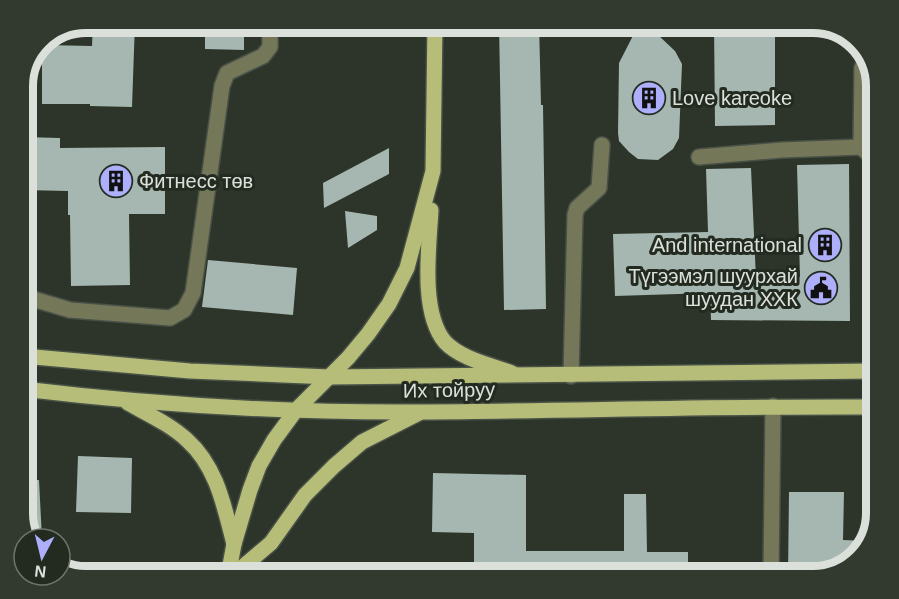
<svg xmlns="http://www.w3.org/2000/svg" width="899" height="599" viewBox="0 0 899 599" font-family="Helvetica,sans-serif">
  <rect width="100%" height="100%" fill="#2d352b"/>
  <!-- built -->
  <polygon fill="#313e2f" points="248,562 301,574 301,576 245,576"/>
  <!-- building -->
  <g fill="#a5b7b0">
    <polygon points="93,22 135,22 132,107 90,106 90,104 42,104 42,45 92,46"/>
    <polygon points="205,22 244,22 244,50 205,49"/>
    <polygon points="499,22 539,22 541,105 543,105 546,309 504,310"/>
    <polygon points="640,22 658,22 657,34 675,51 682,64 679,138 673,149 658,160 638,159 629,152 619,141 618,133 619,63"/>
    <polygon points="714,22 775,22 775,125 715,126"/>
    <polygon points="23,137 60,138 60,148 165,147 165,214 129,214 130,285 71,286 70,215 68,215 68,191 23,190"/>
    <polygon points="389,148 389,174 324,208 323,183"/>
    <polygon points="849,164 850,321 711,320 710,293 615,296 613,234 708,232 706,169 751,168 756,279 800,277 797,165"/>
    <polygon points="345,211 377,216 377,230 348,248"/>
    <polygon points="208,260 297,268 293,315 202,307"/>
    <polygon points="78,456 132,458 131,513 76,512"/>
    <polygon points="433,473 526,475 526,551 624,551 624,494 646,494 647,552 688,552 688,576 474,576 474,533 432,532"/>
    <polygon points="39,480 42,539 35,539 23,517 23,481"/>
    <polygon points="789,492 844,492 843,540 868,541 866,548 813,576 788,576"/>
  </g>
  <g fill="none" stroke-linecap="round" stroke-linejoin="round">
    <!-- minor casing -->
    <g stroke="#495147" stroke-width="18">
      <g id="minor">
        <polyline points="865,63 862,68 861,147 876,161"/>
        <polyline points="699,157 782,150 861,147"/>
        <polyline points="23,296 70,310 170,318 184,310 193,293 222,86 227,73 263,56 270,47 270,22"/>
        <polyline points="571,376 575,215 577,208 599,188 602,145"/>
        <polyline points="771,576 773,406"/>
      </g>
    </g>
    <!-- major casing -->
    <g stroke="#495147" stroke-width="18">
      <g id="major">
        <path d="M431,210C429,247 420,312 445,342C461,359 491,365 512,373"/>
        <polyline points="23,356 190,371 329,377 876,371"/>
        <path d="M23,389C155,405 289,413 422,412C573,411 725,406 876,407"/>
        <path d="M128,403C147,414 170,424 187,440C217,467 224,506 234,544"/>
        <polyline points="228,576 234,544 250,490 259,466 274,440 296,410 348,358 368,334 389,304 407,268 433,171 435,22"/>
        <polyline points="232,576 271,543 305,495 334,466 362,442 419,413"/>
      </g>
    </g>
    <!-- minor -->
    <use href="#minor" stroke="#757858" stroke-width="15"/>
    <!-- major -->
    <use href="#major" stroke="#b6bd79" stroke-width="15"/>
  </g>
  <!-- icons -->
  <defs>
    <g id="building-disc" transform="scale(1.725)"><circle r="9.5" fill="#adaffb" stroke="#232b21"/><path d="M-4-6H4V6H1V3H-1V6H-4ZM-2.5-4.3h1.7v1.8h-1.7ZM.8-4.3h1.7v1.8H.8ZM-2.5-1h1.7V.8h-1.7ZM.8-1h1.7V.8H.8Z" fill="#111"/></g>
    <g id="civic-disc" transform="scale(1.725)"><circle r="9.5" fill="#adaffb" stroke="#232b21"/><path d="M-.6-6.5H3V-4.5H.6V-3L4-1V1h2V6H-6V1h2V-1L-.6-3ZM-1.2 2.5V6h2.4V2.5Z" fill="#111"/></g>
  </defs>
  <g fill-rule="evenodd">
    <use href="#building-disc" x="649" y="98"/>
    <use href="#building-disc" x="116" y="181"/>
    <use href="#building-disc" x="825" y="245"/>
    <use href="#civic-disc" x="821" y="288"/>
  </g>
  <g text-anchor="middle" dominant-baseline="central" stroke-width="6" stroke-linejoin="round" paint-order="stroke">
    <!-- poi labels -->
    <g font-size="20" fill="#dbe1da" stroke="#232b21" text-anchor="start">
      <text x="672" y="98">Love kareoke</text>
      <text x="139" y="181">Фитнесс төв</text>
      <text x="802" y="245" text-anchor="end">And international</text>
      <text x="798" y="276" text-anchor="end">Түгээмэл шуурхай<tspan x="798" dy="23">шуудан ХХК</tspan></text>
    </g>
    <!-- street labels -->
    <g font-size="20" fill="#dbe1da" stroke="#232b21">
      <text transform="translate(449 390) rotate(-1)">Их тойруу</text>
    </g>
  </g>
  <!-- crop -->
  <path d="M0 0H899V599H0ZM86 33H813A53 53 0 0 1 866 86V513A53 53 0 0 1 813 566H86A53 53 0 0 1 33 513V86A53 53 0 0 1 86 33Z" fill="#323a30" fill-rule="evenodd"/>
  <path fill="none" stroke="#dbe1da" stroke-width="8" d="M86 33H813A53 53 0 0 1 866 86V513A53 53 0 0 1 813 566H86A53 53 0 0 1 33 513V86A53 53 0 0 1 86 33Z"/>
  <!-- north arrow -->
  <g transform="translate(42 557) rotate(187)"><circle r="28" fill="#232b21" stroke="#6d746b" stroke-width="1.5"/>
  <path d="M0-4.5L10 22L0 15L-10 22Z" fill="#adaffb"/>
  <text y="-9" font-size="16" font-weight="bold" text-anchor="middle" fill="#dbe1da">N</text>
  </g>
</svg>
